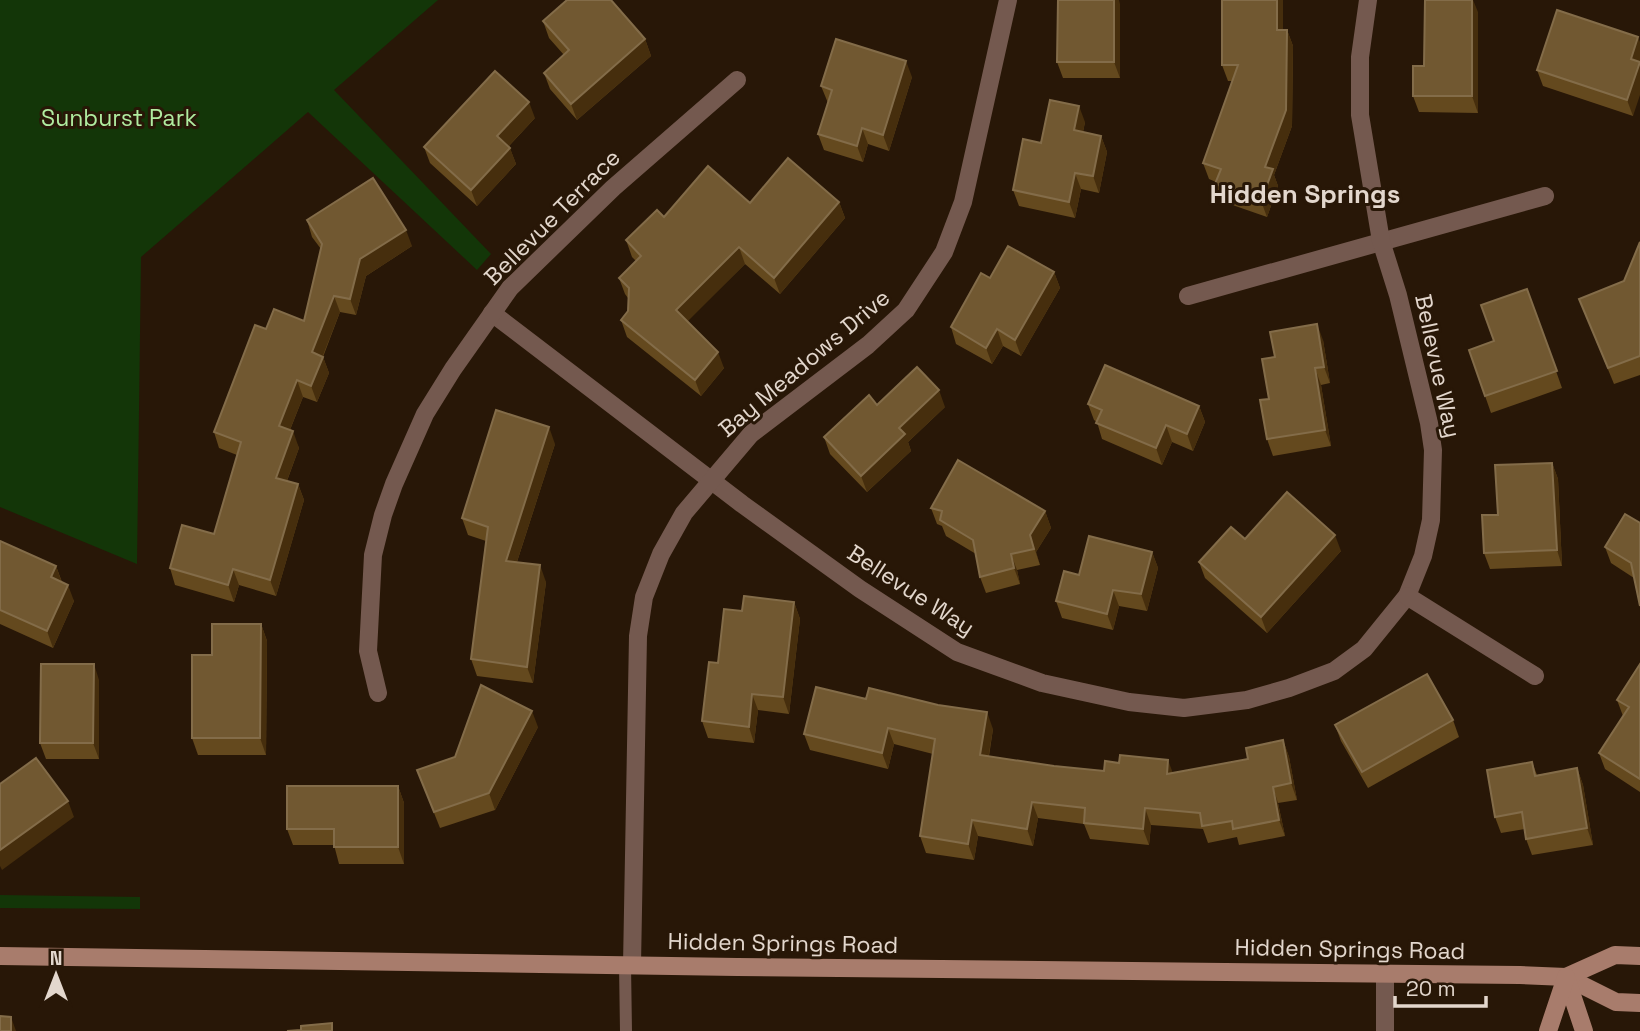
<svg xmlns="http://www.w3.org/2000/svg" width="1640" height="1031" viewBox="0 0 1640 1031" font-family="'Space Grotesk',sans-serif">
  <rect width="100%" height="100%" fill="#281707"/>
  <!-- green -->
  <g fill="#133608">
    <polygon points="0,0 438,0 334,90 491,254 477,270 308,112 141,257 137,564 0,507"/>
    <polygon points="0,895 140,897 140,909 0,908"/>
  </g>
  <g fill="none" stroke-linecap="round" stroke-linejoin="round">
    <!-- service -->
    <polyline stroke="#74594f" stroke-width="12" points="625,965 626,1031"/>
    <!-- minor -->
    <g stroke="#74594f" stroke-width="18">
      <polyline points="1188,296 1545,196"/>
      <polyline points="492,313 742,504 860,589 957,652 1042,683 1129,702 1184,708 1247,700 1289,688 1334,671 1364,649 1407,596 1423,556 1431,520 1433,450 1429,423 1398,295 1381,241 1360,115 1360,57 1368,0"/>
      <polyline points="1407,596 1535,676"/>
      <polyline points="378,693 368,651 373,555 383,515 394,484 425,414 453,369 510,288 613,188 737,80"/>
      <polyline points="632,965 638,636 644,597 661,554 684,513 751,434 868,345 906,310 944,252 963,202 1008,0"/>
      <polyline points="1385,1031 1385,974"/>
    </g>
    <!-- secondary -->
    <g stroke="#a87c6c" stroke-width="18">
      <polyline points="0,956 737,967 1520,975 1566,977 1616,1002 1640,1003"/>
      <polyline points="1566,977 1615,955 1640,956"/>
      <polyline points="1566,977 1584,1031"/>
      <polyline points="1548,1031 1566,977"/>
    </g>
  </g>
  <!-- wall -->
  <g fill="#64491e">
    <polygon points="1283,0 1283,30 1287,30 1293,46 1292,126 1274,175 1278,186 1267,217 1221,201 1215,184 1216,182 1209,179 1203,163 1232,81 1228,81 1222,65"/>
    <polygon points="1120,4 1120,78 1063,78 1057,62"/>
    <polygon points="1478,12 1478,113 1419,112 1413,96"/>
    <polygon points="543,21 645,39 651,56 577,120 550,89 544,73 564,55 549,38"/>
    <polygon points="1638,37 1633,116 1543,86 1537,70"/>
    <polygon points="912,77 889,151 868,144 863,162 824,150 818,134 828,103 821,86"/>
    <polygon points="535,118 509,146 516,164 477,206 430,163 424,147"/>
    <polygon points="1085,122 1083,132 1101,136 1107,152 1099,193 1081,189 1075,218 1019,206 1013,190 1041,143"/>
    <polygon points="839,202 845,218 780,294 745,264 687,321 724,368 701,396 627,337 621,320 628,311 628,298 625,294 619,278 636,261 632,257 626,240 750,203"/>
    <polygon points="307,220 412,246 366,276 356,315 340,312 323,357 329,373 317,402 303,397 290,430 299,448 287,481 298,484 304,500 276,596 239,585 234,602 175,585 170,568 214,534 237,455 219,448 214,432 266,329 304,321 321,249 312,237"/>
    <polygon points="1640,242 1640,375 1614,384 1579,299 1624,281"/>
    <polygon points="1054,272 1060,288 1021,356 1003,346 992,364 956,344 951,327 990,278"/>
    <polygon points="1527,289 1562,388 1491,413 1469,350 1494,341"/>
    <polygon points="1323,340 1330,383 1321,385 1331,446 1273,456 1267,439 1269,399 1275,357"/>
    <polygon points="1088,404 1199,406 1205,422 1193,451 1172,442 1162,465 1102,439 1097,422 1094,420"/>
    <polygon points="945,407 908,442 911,451 867,492 830,454 824,437"/>
    <polygon points="555,444 517,562 546,582 533,683 477,676 471,659 486,541 468,535 462,518"/>
    <polygon points="1552,463 1558,479 1562,566 1490,569 1484,553 1498,515"/>
    <polygon points="931,508 1045,511 1051,528 1036,552 1040,565 1017,570 1020,584 986,593 980,577 976,554 946,536 942,526 937,524"/>
    <polygon points="1640,523 1634,578 1611,563 1605,547"/>
    <polygon points="1245,539 1341,551 1267,633 1205,578 1199,562"/>
    <polygon points="0,541 56,566 62,582 74,601 53,648 0,624"/>
    <polygon points="1152,552 1158,568 1147,611 1119,606 1113,630 1062,618 1056,601 1079,575"/>
    <polygon points="794,602 800,619 789,714 758,710 754,743 708,738 702,721 742,611"/>
    <polygon points="261,624 267,641 266,755 198,755 192,738 212,655"/>
    <polygon points="1640,664 1640,792 1605,769 1599,753 1623,716 1617,700"/>
    <polygon points="99,680 99,759 46,759 40,743"/>
    <polygon points="816,687 993,729 989,756 1054,766 1104,771 1173,773 1248,759 1283,740 1289,757 1297,800 1278,803 1285,836 1239,845 1237,837 1208,843 1203,829 1151,825 1149,845 1090,839 1084,824 1038,818 1033,846 978,836 974,860 926,853 920,836 933,754 894,744 888,769 810,750 804,734"/>
    <polygon points="1453,720 1459,737 1368,788 1341,741 1335,725"/>
    <polygon points="538,727 495,810 440,828 417,770"/>
    <polygon points="1532,762 1537,775 1577,768 1583,785 1593,845 1532,855 1526,839 1525,829 1501,833 1495,817"/>
    <polygon points="398,786 404,803 404,864 339,864 334,845 293,845 287,829"/>
  </g>
  <!-- shaded-wall -->
  <g fill="#462e0d">
    <polygon points="1114,0 1119,0 1120,4 1120,78 1114,62"/>
    <polygon points="1277,0 1283,0 1283,46 1277,30"/>
    <polygon points="1472,0 1473,0 1478,12 1478,113 1472,96"/>
    <polygon points="1287,30 1293,46 1292,126 1274,175 1278,186 1267,217 1261,201"/>
    <polygon points="1638,37 1640,42 1640,95 1633,116 1627,100 1631,59"/>
    <polygon points="645,39 651,56 577,120 571,104"/>
    <polygon points="906,61 912,77 889,151 883,135"/>
    <polygon points="529,102 535,118 503,152 497,136"/>
    <polygon points="1079,106 1085,122 1080,147 1074,130"/>
    <polygon points="862,128 868,144 863,162 857,146"/>
    <polygon points="1101,136 1107,152 1099,193 1093,176"/>
    <polygon points="510,148 516,164 477,206 471,190"/>
    <polygon points="1075,173 1081,189 1075,218 1069,202"/>
    <polygon points="839,202 845,218 780,294 774,278"/>
    <polygon points="406,230 412,246 366,276 356,315 350,299 360,259"/>
    <polygon points="739,247 745,264 682,327 676,310"/>
    <polygon points="1054,272 1060,288 1021,356 1015,340"/>
    <polygon points="334,296 340,312 318,368 312,352"/>
    <polygon points="1317,324 1323,340 1330,383 1324,367"/>
    <polygon points="997,329 1003,346 992,364 986,348"/>
    <polygon points="718,352 724,368 701,396 695,380"/>
    <polygon points="323,357 329,373 317,402 311,386"/>
    <polygon points="1315,368 1321,385 1331,446 1325,430"/>
    <polygon points="297,380 303,397 285,442 279,426"/>
    <polygon points="939,390 945,407 908,442 911,451 867,492 861,476 899,428"/>
    <polygon points="1199,406 1205,422 1193,451 1187,434"/>
    <polygon points="1166,425 1172,442 1162,465 1156,448"/>
    <polygon points="549,427 555,444 512,577 506,561"/>
    <polygon points="293,431 299,448 282,494 276,478"/>
    <polygon points="1552,463 1558,479 1562,566 1557,550"/>
    <polygon points="298,484 304,500 276,596 270,580"/>
    <polygon points="1045,511 1051,528 1036,552 1040,565 1030,535"/>
    <polygon points="1335,535 1341,551 1267,633 1261,617"/>
    <polygon points="1152,552 1158,568 1147,611 1141,594"/>
    <polygon points="1011,554 1017,570 1020,584 1014,568"/>
    <polygon points="540,565 546,582 533,683 527,667"/>
    <polygon points="56,566 62,583 51,577"/>
    <polygon points="233,569 239,585 234,602 228,585"/>
    <polygon points="68,585 74,601 53,648 47,631"/>
    <polygon points="1113,590 1119,606 1113,630 1107,614"/>
    <polygon points="794,602 800,619 789,714 783,697"/>
    <polygon points="261,624 267,641 266,755 260,738"/>
    <polygon points="94,664 99,680 99,759 93,743"/>
    <polygon points="752,694 758,710 754,743 749,727"/>
    <polygon points="532,711 538,727 495,810 489,793"/>
    <polygon points="987,712 993,729 986,771 980,755"/>
    <polygon points="888,728 894,744 888,769 882,753"/>
    <polygon points="1283,740 1289,757 1297,800 1291,783"/>
    <polygon points="1168,760 1174,776 1167,774"/>
    <polygon points="1577,768 1583,785 1593,845 1587,828"/>
    <polygon points="398,786 404,803 404,864 398,847"/>
    <polygon points="1273,787 1278,803 1285,836 1279,820"/>
    <polygon points="68,801 74,817 2,870 0,866 0,850"/>
    <polygon points="1032,802 1038,818 1033,846 1027,829"/>
    <polygon points="1145,808 1151,825 1149,845 1143,829"/>
    <polygon points="972,820 978,836 974,860 968,844"/>
    <polygon points="11,1017 16,1031 11,1031"/>
  </g>
  <!-- building -->
  <g fill="#715831" stroke="#836c49" stroke-width="2">
    <polygon points="567,0 611,0 645,39 571,104 544,73 569,50 543,21"/>
    <polygon points="1058,0 1114,0 1114,62 1057,62"/>
    <polygon points="1222,0 1277,0 1277,30 1287,30 1286,110 1265,167 1273,169 1261,201 1215,184 1221,169 1203,163 1238,65 1222,65"/>
    <polygon points="1425,0 1472,0 1472,96 1413,96 1413,66 1424,66"/>
    <polygon points="1557,10 1638,37 1631,59 1640,62 1627,100 1537,70"/>
    <polygon points="836,39 906,61 883,135 862,128 857,146 818,134 832,90 821,86"/>
    <polygon points="495,71 529,102 497,136 510,148 471,190 424,147"/>
    <polygon points="1050,100 1079,106 1074,130 1101,136 1093,176 1075,173 1069,202 1013,190 1023,139 1041,143"/>
    <polygon points="788,158 839,202 774,278 739,247 676,310 718,352 695,380 621,320 628,311 629,288 619,278 641,256 626,240 657,210 664,217 708,166 750,203"/>
    <polygon points="373,178 406,230 360,259 350,299 334,296 312,352 323,357 311,386 297,380 279,426 293,431 276,478 298,484 270,580 233,569 228,585 170,568 182,525 214,534 241,442 214,432 255,325 266,329 274,309 304,321 322,244 307,220"/>
    <polygon points="1640,242 1640,356 1608,368 1579,299 1624,281"/>
    <polygon points="1008,246 1054,272 1015,340 997,329 986,348 951,327 981,273 990,278"/>
    <polygon points="1527,289 1557,371 1485,396 1469,350 1494,341 1481,305"/>
    <polygon points="1317,324 1324,367 1315,368 1325,430 1267,439 1260,400 1269,399 1262,359 1275,357 1270,332"/>
    <polygon points="1105,365 1199,406 1187,434 1166,425 1156,448 1096,423 1102,410 1088,404"/>
    <polygon points="917,367 939,390 899,428 905,434 861,476 824,437 869,395 877,405"/>
    <polygon points="496,410 549,427 506,561 540,565 527,667 471,659 488,527 462,518"/>
    <polygon points="958,460 1045,511 1030,535 1034,549 1011,554 1014,568 980,577 973,540 940,520 942,511 931,508"/>
    <polygon points="1552,463 1557,550 1484,553 1482,515 1498,515 1495,465"/>
    <polygon points="1287,492 1335,535 1261,617 1199,562 1231,527 1245,539"/>
    <polygon points="1625,514 1640,523 1640,606 1631,563 1605,547"/>
    <polygon points="1089,536 1152,552 1141,594 1113,590 1107,614 1056,601 1064,571 1079,575"/>
    <polygon points="0,541 56,566 51,577 68,585 47,631 0,610"/>
    <polygon points="744,596 794,602 783,697 752,694 749,727 702,721 709,662 718,663 724,609 742,611"/>
    <polygon points="212,624 261,624 260,738 192,738 192,655 212,655"/>
    <polygon points="41,664 94,664 93,743 40,743"/>
    <polygon points="1640,664 1640,779 1599,753 1629,707 1617,700"/>
    <polygon points="1427,674 1453,720 1362,772 1335,725"/>
    <polygon points="481,685 532,711 489,793 434,812 417,770 455,757"/>
    <polygon points="816,687 866,699 869,688 938,705 987,712 980,755 1054,766 1104,771 1105,761 1119,763 1120,755 1168,760 1167,774 1248,759 1246,748 1283,740 1291,783 1273,787 1279,820 1233,829 1232,821 1202,826 1200,813 1145,808 1143,829 1084,823 1085,808 1032,802 1027,829 972,820 968,844 920,836 935,739 888,728 882,753 804,734"/>
    <polygon points="36,758 68,801 0,850 0,784"/>
    <polygon points="1532,762 1535,776 1577,768 1587,828 1526,839 1522,812 1495,817 1487,770"/>
    <polygon points="287,786 398,786 398,847 334,847 334,829 287,829"/>
    <polygon points="0,1016 11,1017 11,1031 0,1031"/>
    <polygon points="332,1023 332,1031 287,1031 301,1030 301,1026"/>
  </g>
  <g text-anchor="middle" dominant-baseline="central" stroke-width="6" stroke-linejoin="round" paint-order="stroke">
    <!-- park labels -->
    <g font-size="23" fill="#b0eca0" stroke="#281707">
      <text x="119" y="118">Sunburst Park</text>
    </g>
    <!-- street labels -->
    <g font-size="23" fill="#e3d7cd" stroke="#281707">
      <text transform="translate(552 217) rotate(-45)">Bellevue Terrace</text>
      <text transform="translate(804 363) rotate(-40)">Bay Meadows Drive</text>
      <text transform="translate(1438 366) rotate(78)">Bellevue Way</text>
      <text transform="translate(911 590) rotate(33)">Bellevue Way</text>
      <text transform="translate(783 943) rotate(1)">Hidden Springs Road</text>
      <text transform="translate(1350 949) rotate(1)">Hidden Springs Road</text>
    </g>
    <!-- quarter labels -->
    <g font-size="26" font-weight="bold" fill="#e3d7cd" stroke="#281707">
      <text x="1305" y="194">Hidden Springs</text>
    </g>
  </g>
  <!-- north arrow -->
  <g transform="translate(56 975)" stroke="#281707" stroke-width="5" paint-order="stroke">
  <path d="M0-5L12 26L0 18L-12 26Z" fill="#e3d7cd"/>
  <text y="-10" font-size="19" font-weight="bold" text-anchor="middle" fill="#e3d7cd">N</text>
  </g>
  <!-- scale -->
  <path d="M1395 996v10h91v-10" fill="none" stroke="#e3d7cd" stroke-width="3.5"/>
  <text x="1406" y="996" font-size="21" fill="#e3d7cd" stroke="#281707" stroke-width="5" paint-order="stroke">20 m</text>
</svg>
